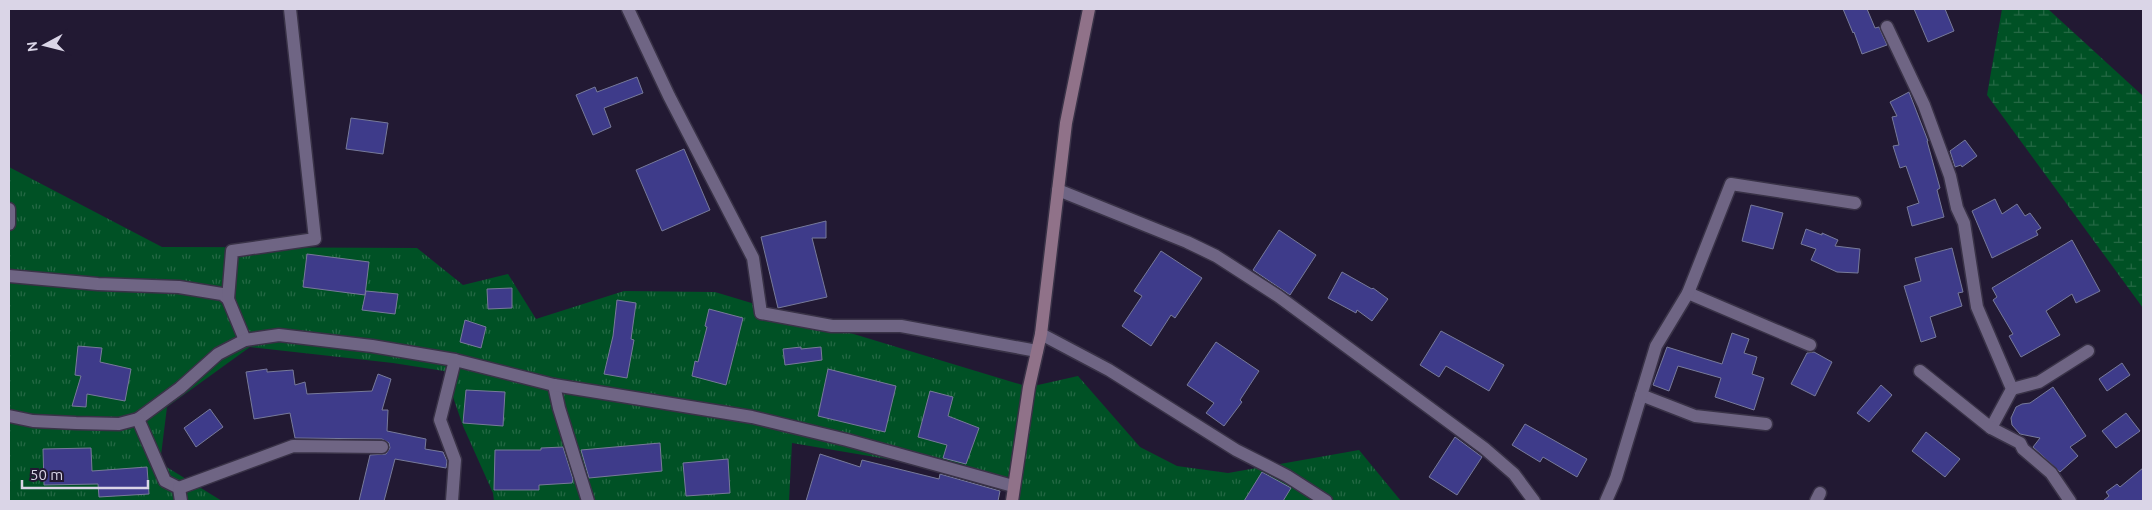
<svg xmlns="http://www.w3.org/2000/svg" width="2152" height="510" viewBox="0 0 2152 510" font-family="Ubuntu,sans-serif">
  <defs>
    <pattern id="grass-tufts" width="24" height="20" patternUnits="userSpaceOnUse" patternTransform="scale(1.25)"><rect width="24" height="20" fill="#005125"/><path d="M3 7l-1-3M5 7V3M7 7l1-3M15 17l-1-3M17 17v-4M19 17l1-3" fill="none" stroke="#256945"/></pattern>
    <pattern id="wetland-marsh" width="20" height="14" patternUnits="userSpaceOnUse" patternTransform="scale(1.25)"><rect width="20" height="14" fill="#005125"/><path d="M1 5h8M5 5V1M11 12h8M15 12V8" fill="none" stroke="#256945"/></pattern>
  </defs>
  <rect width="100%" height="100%" fill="#221933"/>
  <!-- grass -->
  <polygon fill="url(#grass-tufts)" points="9,167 162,247 417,248 463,285 508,274 536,319 624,291 715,292 1029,387 1078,376 1140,447 1177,466 1228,473 1359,450 1401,501 1012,501 1013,486 964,472 792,443 789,501 494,501 493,493 463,426 444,371 393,363 250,347 167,407 160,463 222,501 9,501"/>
  <!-- wetland -->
  <polygon fill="url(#wetland-marsh)" points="2002,9 2048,9 2143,96 2143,308 1987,95"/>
  <!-- building -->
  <g fill="#3e3b8a" stroke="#777a9a">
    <polygon points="1843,9 1867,9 1875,28 1879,27 1887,45 1862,54 1854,32 1853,33"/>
    <polygon points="1914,9 1945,9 1954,31 1928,42"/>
    <polygon points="637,77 643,93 604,108 611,127 593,135 576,95 595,87 597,92"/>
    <polygon points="1909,92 1928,141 1927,141 1940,188 1937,190 1944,217 1912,226 1907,207 1919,203 1906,166 1900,168 1893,146 1899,145 1892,117 1897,116 1890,102"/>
    <polygon points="351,118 388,123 383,154 346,149"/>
    <polygon points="1965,140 1977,156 1962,167 1961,165 1955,167 1950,151"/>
    <polygon points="684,149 710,210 662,231 636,170"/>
    <polygon points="1995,199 2002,214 2017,204 2025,216 2030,213 2041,228 2036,231 2038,235 1992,258 1972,211"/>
    <polygon points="1751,205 1783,213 1773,249 1742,241"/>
    <polygon points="826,221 826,238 812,238 827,297 778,308 761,237"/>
    <polygon points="1806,229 1822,235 1822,233 1838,240 1835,246 1860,249 1858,273 1837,272 1811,260 1816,249 1801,244"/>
    <polygon points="1279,230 1316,255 1290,295 1253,270"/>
    <polygon points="2072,240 2100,291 2076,303 2072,294 2046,311 2060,335 2021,357 2009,336 2013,334 1993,300 1997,297 1992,288"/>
    <polygon points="1952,248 1963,292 1958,293 1962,306 1930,317 1936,337 1921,342 1904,286 1921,281 1915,258"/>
    <polygon points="1161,251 1202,278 1175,318 1171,315 1151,346 1122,326 1142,296 1134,291"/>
    <polygon points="307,254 369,262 365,295 303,287"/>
    <polygon points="1342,272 1372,289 1373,288 1388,299 1372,321 1357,310 1356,313 1328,298"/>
    <polygon points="512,288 512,308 488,309 487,289"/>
    <polygon points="366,291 398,294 395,314 362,310"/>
    <polygon points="617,300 636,303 631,339 634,340 627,378 604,374 613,336"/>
    <polygon points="709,309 743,318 726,385 692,376 695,361 698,362 707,327 705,326"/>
    <polygon points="465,320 486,327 481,348 460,342"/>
    <polygon points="1441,331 1504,365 1489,391 1446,366 1439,377 1420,365"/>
    <polygon points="1732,333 1749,339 1744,353 1757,357 1752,374 1764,378 1754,410 1715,397 1721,378 1678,366 1669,391 1653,385 1667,347 1722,364"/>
    <polygon points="1216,342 1259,371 1240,400 1242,402 1224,426 1206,413 1214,403 1187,385"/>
    <polygon points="78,346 102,348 100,362 131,369 125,401 87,394 86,407 72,406 81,376 75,375"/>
    <polygon points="801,347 801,349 821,347 822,360 785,365 783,349"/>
    <polygon points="1814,352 1832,362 1815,396 1791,384 1807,353"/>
    <polygon points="2122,363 2130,375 2107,391 2099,379"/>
    <polygon points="267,369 267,372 293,370 295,385 305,382 307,394 372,391 378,374 391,379 382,410 388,410 387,431 426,439 425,449 443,452 447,461 446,468 395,459 384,501 359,501 370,455 386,454 390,448 389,443 382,439 295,438 290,413 254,419 246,372"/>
    <polygon points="828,369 896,386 885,432 818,416"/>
    <polygon points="1881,385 1892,395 1869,422 1857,413"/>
    <polygon points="2053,387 2086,436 2070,447 2078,456 2060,472 2033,447 2040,438 2020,434 2012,425 2011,418 2016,407 2022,404 2030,403"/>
    <polygon points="466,390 505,392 503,426 463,423"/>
    <polygon points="930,391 953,397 948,416 979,428 966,464 943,458 947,445 918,437"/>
    <polygon points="210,409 223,427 196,447 184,428"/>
    <polygon points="2126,413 2140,431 2116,448 2102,431"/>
    <polygon points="1525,424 1587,459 1577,477 1543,457 1540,462 1512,445"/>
    <polygon points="1926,432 1960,459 1945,477 1912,451"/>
    <polygon points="1455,437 1482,457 1457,495 1429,477"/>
    <polygon points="660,443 662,471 589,478 581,450"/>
    <polygon points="563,447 573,479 572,483 539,485 539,490 494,490 495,450 541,450 541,448"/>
    <polygon points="91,448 92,471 147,467 149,494 99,497 98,484 44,485 43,449"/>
    <polygon points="820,454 860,467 862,460 939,479 940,474 1000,491 998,501 806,501"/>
    <polygon points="728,459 730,493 686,496 683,463"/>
    <polygon points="2143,468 2143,501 2103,501 2109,496 2106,492 2117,484 2120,487"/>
    <polygon points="1262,472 1291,488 1283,501 1244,501"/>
  </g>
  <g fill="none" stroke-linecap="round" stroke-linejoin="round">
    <!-- street casing -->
    <g stroke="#393247" stroke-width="15">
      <g id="street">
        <polyline points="628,9 669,96 753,258 761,313 832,326 901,326 1037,351"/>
        <polyline points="1887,27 1924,105 1950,176 1957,208 1964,223 1977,307 2012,389 1991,428 2020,443 2023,449 2051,473 2070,501"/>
        <polyline points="1058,190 1187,242 1216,256 1278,296 1484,448 1514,474 1534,501"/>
        <polyline points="9,209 9,224"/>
        <polyline points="9,276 98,284 179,287 222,294 228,299 245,340"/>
        <polyline points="1688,293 1810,345"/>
        <polyline points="228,299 232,251 315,239 290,9"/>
        <polyline points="1041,334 1109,370 1236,450 1287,476 1326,501"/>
        <polyline points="1920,371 1991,428"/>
        <polyline points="554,385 559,408 588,501"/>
        <polyline points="2012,389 2039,382 2088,351"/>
        <polyline points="1641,395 1695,416 1766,424"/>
        <polyline points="9,416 33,421 76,423 119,424 138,419 180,388 218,354 245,340 279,335 372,346 455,360 554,385 752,417 847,440 1013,486"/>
        <polyline points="138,419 165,481 179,488 181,501"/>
        <polyline points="179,488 293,446 382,447"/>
        <polyline points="452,501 455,460 440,420 455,360"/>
        <polyline points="1606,501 1616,478 1656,346 1688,293 1731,184 1855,203"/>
        <polyline points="1816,501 1820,493"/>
      </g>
    </g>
    <!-- secondary casing -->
    <g stroke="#393247" stroke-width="15">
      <polyline id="secondary" points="1012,501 1029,387 1041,334 1066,123 1089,9"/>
    </g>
    <!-- street -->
    <use href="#street" stroke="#6f6584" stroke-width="12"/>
    <!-- secondary -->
    <use href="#secondary" stroke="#907289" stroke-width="12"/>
  </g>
  <!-- border -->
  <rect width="2152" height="510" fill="none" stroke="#dad5e7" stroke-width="20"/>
  <!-- north arrow -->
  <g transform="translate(45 45) rotate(263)" stroke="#221933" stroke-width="4" paint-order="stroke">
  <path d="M0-4L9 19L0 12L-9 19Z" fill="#dad5e7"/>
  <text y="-8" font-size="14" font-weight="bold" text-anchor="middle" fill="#dad5e7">N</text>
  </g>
  <!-- scale -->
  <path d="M22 480v8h126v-8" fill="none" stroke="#dad5e7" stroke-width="2.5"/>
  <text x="30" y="480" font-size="15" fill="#dad5e7" stroke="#221933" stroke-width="4" paint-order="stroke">50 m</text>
</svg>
